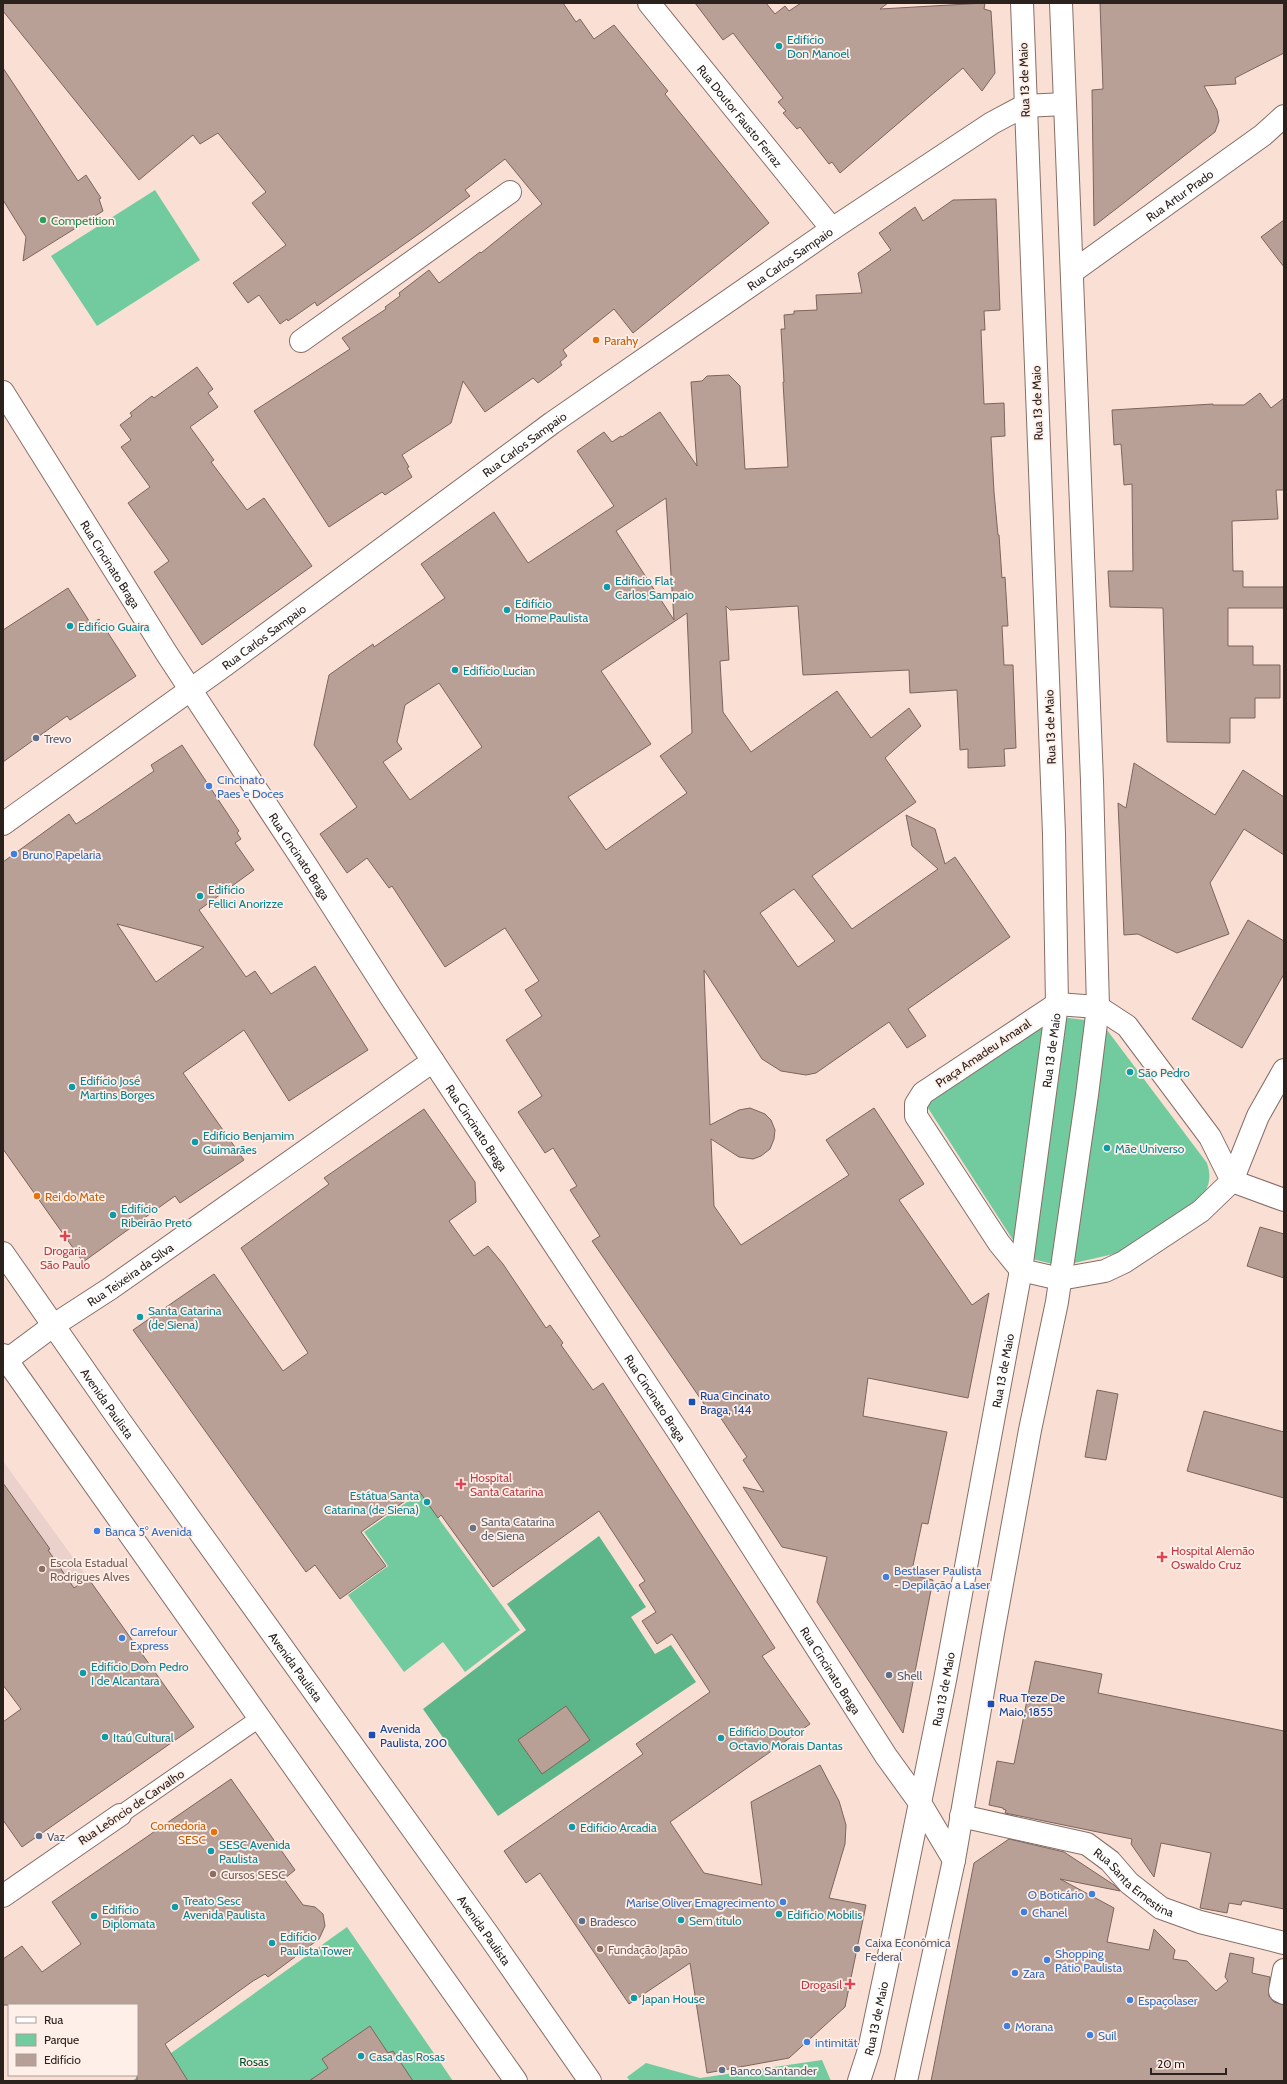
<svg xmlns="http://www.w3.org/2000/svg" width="1287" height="2084" viewBox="0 0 1287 2084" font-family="Cabin,sans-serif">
  <rect width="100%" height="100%" fill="#fadfd5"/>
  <!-- education -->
  <polygon fill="#ebd1cb" points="3,1461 106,1603 3,1676"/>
  <!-- green -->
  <g fill="#72cb9e">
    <polygon points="155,190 200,260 97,326 51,256"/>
    <path d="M1053,1016L1101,1022L1207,1163C1212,1179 1209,1187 1199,1201L1118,1253L1061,1266L1024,1257L926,1105Z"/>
    <polygon points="420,1493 520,1630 465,1672 443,1642 404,1672 348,1595 388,1566 364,1532"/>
    <polygon points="347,1927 453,2081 132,2081"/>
    <polygon points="822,2060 831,2081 630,2081 627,2077 646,2063 700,2078"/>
  </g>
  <!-- forest -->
  <polygon fill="#5cb68a" points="599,1536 646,1607 631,1617 655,1654 671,1645 696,1682 498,1816 423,1709 526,1630 507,1604"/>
  <!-- building -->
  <g fill="#b9a097" stroke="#7c655d" fill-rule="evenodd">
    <polygon points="3,3 563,3 576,22 580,19 594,39 614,25 668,91 665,94 769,223 633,333 614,309 563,350 567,356 560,362 562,365 553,372 538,383 533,378 485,412 463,381 451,423 402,455 409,467 407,468 412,477 385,495 382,492 329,527 254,411 350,349 342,338 386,309 385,307 400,296 399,293 429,270 439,283 480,252 481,253 542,204 505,159 465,190 470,196 423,231 317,306 315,302 288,321 287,319 280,324 259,295 248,303 233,283 286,245 252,203 266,192 218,133 200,144 193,135 139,180 3,11"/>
    <polygon points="695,3 766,3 775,14 785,6 789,11 801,3 888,3 880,9 985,3 984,9 991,11 995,73 982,91 963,68 840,173 832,162 829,164 800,127 797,129 783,113 786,111 778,102 783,98 733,33 723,40"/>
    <polygon points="1100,3 1284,3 1284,53 1235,78 1236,84 1204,86 1217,110 1219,121 1215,132 1094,226 1092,90 1103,89"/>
    <polygon points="3,68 78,181 86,175 101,198 99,199 103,211 23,261 26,237 3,200"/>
    <path d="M996,199L1000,310L984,311L985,330H981L984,404L1004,403L1005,436L991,437L994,492L998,535H999L1002,578L1005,577L1008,626H1002L1004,665H1013L1016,748L1004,749L1005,766L968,768V749L960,750L957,690L910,693L909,670L803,675L798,606L730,610L726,606L729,660L720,661L723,712L751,752L837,691L871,738L909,708L921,726L885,758L916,802L812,876L852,929L938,869L912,846L906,815L935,829L945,864L955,857L1010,937L908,1009L926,1036L907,1048L889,1022L816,1073L806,1075L781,1071L762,1059L704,970L710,1125L739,1110L750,1108L765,1114L771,1120L775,1130L774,1139L770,1149L761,1156L753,1159L739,1157L711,1139L714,1206L741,1245L849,1175L826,1140L874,1108L924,1184L899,1200L972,1305L989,1293L968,1398L868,1378L863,1416L947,1432L928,1524L922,1523L911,1575L933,1580L903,1733L817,1602L827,1557L782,1547L743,1487L764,1492L743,1460L747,1457L716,1411L711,1414L592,1241L600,1236L570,1190L577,1186L553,1148L545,1153L518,1112L542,1096L506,1040L542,1016L525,990L539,981L505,928L445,967L392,886L389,888L367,858L347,873L320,834L357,807L314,745L329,675L373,644L374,647L445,598L421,564L494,512L528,563L614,506L577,451L604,432L612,442L621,436L622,437L660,412L697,466L691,382L702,381L707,376L729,375L740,386L745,469L788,467L783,382H784L781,329H785L784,315L794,314V311L817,310L816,295L862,293L858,273L891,250L879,233L915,207L923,221L953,200ZM666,498L674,620L616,531ZM687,613L692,733L660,756L687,793L606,850L568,797L651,744L601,671ZM439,683L482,747L410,800L383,762L402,749L397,742L405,705ZM794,889L835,941L798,967L760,913Z"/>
    <polygon points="1284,220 1284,267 1261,237"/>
    <polygon points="197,367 213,389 208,393 218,407 190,427 214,460 211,462 247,510 264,498 312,566 202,645 154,572 169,561 128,503 150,487 121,447 131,440 120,425 132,416 130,413 152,396 154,398"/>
    <polygon points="1260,393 1271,408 1284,398 1284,490 1276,490 1278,519 1232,521 1233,571 1243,571 1243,587 1284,587 1284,608 1228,608 1228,646 1253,646 1253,665 1280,665 1280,698 1255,698 1255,718 1230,718 1230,743 1167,742 1163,608 1110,607 1108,571 1133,571 1132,484 1124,485 1121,444 1114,445 1112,410 1213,404 1213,405 1244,405"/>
    <polygon points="68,588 91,624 99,619 136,676 70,720 67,716 3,762 3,630"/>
    <path d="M182,745L239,831L237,833L241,839L235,843L254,870L199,910L246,977L255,971L271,994L315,966L368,1050L289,1101L244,1030L183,1073L244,1160L180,1203L175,1196L83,1262L3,1149V862L69,814L76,824L93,813L154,771L151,765ZM117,924L204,947L156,982Z"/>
    <polygon points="1134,763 1215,815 1243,770 1284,797 1284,855 1244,829 1210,883 1229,934 1177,953 1138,934 1124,935 1118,803 1126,808"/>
    <polygon points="1248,920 1284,941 1284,974 1242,1048 1192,1019"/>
    <polygon points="424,1109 475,1182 476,1202 449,1221 474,1256 488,1246 503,1264 546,1328 550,1325 563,1343 561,1345 593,1390 603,1383 775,1648 762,1656 810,1724 670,1822 704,1873 762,1885 751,1802 820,1765 839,1801 846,1825 845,1844 829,1898 866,1905 845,2007 789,2058 707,2073 690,1963 629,2004 540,1873 526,1883 504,1851 643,1754 636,1744 710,1692 672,1634 657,1644 642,1621 656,1612 639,1585 645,1581 599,1511 493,1587 441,1515 438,1518 419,1491 361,1532 386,1566 340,1599 315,1565 306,1572 133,1330 214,1274 283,1371 308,1353 241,1248 329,1184 324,1178"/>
    <polygon points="1260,1227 1284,1234 1284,1278 1247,1266"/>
    <polygon points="1097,1390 1118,1394 1106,1460 1085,1457"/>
    <polygon points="1204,1411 1284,1432 1284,1498 1187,1471"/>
    <polygon points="3,1483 50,1549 48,1550 74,1588 88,1578 194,1727 22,1847 3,1820 3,1722 21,1709 3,1685"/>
    <polygon points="1035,1661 1102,1674 1098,1693 1284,1731 1284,1909 1245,1901 1242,1901 1241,1905 1229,1903 1227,1913 1200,1908 1211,1853 1161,1843 1154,1877 1131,1844 1132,1839 1005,1813 1006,1810 1003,1809 1003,1808 989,1805 997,1761 1014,1764"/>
    <polygon points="566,1706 590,1740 542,1774 518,1740"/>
    <polygon points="231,1779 295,1870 284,1879 303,1905 315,1907 323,1914 325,1926 319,1939 268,1977 265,1974 253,1981 165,2044 188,2081 137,2081 137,2005 3,2005 3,1959 22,1946 42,1972 81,1944 52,1902"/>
    <polygon points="1009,1839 1064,1852 1114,1885 1120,1891 1060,1879 1114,1908 1107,1942 1149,1950 1154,1929 1175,1950 1173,1959 1187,1961 1216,1991 1228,1981 1225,1977 1230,1953 1254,1958 1252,1973 1270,1977 1269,1996 1274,2002 1284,2005 1284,2081 931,2081 974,1863"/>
    <polygon points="370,2026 388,2053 393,2051 413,2081 309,2081 328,2068 322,2059"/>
  </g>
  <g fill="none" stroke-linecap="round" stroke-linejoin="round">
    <!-- pedestrian casing -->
    <g stroke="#866e66" stroke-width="19">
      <polyline id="pedestrian" points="120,1815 260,1718"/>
    </g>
    <!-- minor casing -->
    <g stroke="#866e66" stroke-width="24">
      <g id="minor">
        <path id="s1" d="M649,3L832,229"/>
        <path id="s2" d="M1072,272L1263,135L1284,116"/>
        <polyline points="301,341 510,192"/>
        <path id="s3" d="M3,824L225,665L552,423L832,229L992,123L1024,106L1065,104"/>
        <polyline points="1232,1181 1258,1116 1284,1070"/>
        <path id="s4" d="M3,1363L54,1325L111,1288L433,1061"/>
        <path id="s5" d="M961,1816L1087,1844L1110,1861L1129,1883L1161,1908L1200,1922L1284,1943"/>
        <polyline points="3,1896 120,1815"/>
        <polyline points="1284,1970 1280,1991 1284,1993"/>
      </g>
    </g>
    <!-- tertiary casing -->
    <g stroke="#866e66" stroke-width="24">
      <g id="tertiary">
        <path id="s6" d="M3,392L167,654L306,865L392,999L681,1436L886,1756L920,1803L954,1860"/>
        <polygon points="1057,1004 1098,1007 1127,1026 1210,1137 1232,1181 1201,1211 1124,1262 1105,1271 1060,1279 1021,1270 999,1243 916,1116 916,1104 923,1093"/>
        <polyline points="1232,1181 1284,1200"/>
      </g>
    </g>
    <!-- secondary casing -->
    <g stroke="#866e66" stroke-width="24">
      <g id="secondary">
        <path id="s7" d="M859,2081L869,2050L888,1960L945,1680L1021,1270L1057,1004L1054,834L1022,3"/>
        <polyline points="906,2081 954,1860 993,1633 1030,1430 1057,1302 1087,1095 1098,1007 1092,781 1061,3"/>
      </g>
    </g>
    <!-- primary casing -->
    <g stroke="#866e66" stroke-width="24">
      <g id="primary">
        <path id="s8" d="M3,1253L120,1421L487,1933L590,2081"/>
        <polyline points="3,1355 516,2081"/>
      </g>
    </g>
    <!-- pedestrian -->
    <use href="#pedestrian" stroke="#fff" stroke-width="17"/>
    <!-- minor -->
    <use href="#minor" stroke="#fff" stroke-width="22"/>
    <!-- tertiary -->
    <use href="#tertiary" stroke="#fff" stroke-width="22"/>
    <!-- secondary -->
    <use href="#secondary" stroke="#fff" stroke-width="22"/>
    <!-- primary -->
    <use href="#primary" stroke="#fff" stroke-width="22"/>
  </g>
  <!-- markers -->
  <g fill="#0f9aa8" stroke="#ffefe9" stroke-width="1.5">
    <circle cx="779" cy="46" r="4"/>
    <circle cx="607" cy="587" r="4"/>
    <circle cx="507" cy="610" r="4"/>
    <circle cx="70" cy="626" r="4"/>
    <circle cx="455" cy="670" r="4"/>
    <circle cx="200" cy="896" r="4"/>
    <circle cx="1130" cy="1072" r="4"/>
    <circle cx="72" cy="1087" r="4"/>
    <circle cx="195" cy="1142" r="4"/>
    <circle cx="1107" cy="1148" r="4"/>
    <circle cx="113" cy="1215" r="4"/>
    <circle cx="140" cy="1317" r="4"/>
    <circle cx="427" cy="1502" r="4"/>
    <circle cx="83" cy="1673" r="4"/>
    <circle cx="105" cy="1737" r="4"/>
    <circle cx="721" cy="1738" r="4"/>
    <circle cx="572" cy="1827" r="4"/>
    <circle cx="211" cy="1851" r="4"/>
    <circle cx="175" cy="1907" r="4"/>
    <circle cx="779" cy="1914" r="4"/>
    <circle cx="94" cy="1916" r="4"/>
    <circle cx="681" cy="1920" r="4"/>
    <circle cx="272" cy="1943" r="4"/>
    <circle cx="634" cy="1998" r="4"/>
    <circle cx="361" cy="2056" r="4"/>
  </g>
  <circle fill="#2e9e5b" stroke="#ffefe9" stroke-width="1.5" cx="43" cy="220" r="4"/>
  <g fill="#e8710a" stroke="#ffefe9" stroke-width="1.5">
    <circle cx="596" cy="340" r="4"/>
    <circle cx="37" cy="1196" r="4"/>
    <circle cx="214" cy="1832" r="4"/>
  </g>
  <g fill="#5c6f8a" stroke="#ffefe9" stroke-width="1.5">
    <circle cx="36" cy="738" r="4"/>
    <circle cx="889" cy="1675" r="4"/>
    <circle cx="39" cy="1836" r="4"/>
    <circle cx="582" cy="1921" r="4"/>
    <circle cx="857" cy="1949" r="4"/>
    <circle cx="722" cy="2070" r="4"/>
  </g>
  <g fill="#3f7fe0" stroke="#ffefe9" stroke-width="1.5">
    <circle cx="209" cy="786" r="4"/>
    <circle cx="14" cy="854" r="4"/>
    <circle cx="97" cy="1531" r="4"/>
    <circle cx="886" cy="1577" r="4"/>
    <circle cx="122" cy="1638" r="4"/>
    <circle cx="1092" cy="1894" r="4"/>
    <circle cx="783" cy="1902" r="4"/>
    <circle cx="1024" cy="1912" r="4"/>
    <circle cx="1047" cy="1960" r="4"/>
    <circle cx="1015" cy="1973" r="4"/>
    <circle cx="1130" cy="2000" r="4"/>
    <circle cx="1007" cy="2026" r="4"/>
    <circle cx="1090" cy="2035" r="4"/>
    <circle cx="807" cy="2042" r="4"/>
  </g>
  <g fill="#e0444e" stroke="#ffefe9" stroke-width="1.5">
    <path d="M63 1230h4v4h4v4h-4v4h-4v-4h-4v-4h4z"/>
    <path d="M459 1478h4v4h4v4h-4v4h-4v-4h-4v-4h4z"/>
    <path d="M1160 1551h4v4h4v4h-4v4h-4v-4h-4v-4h4z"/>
    <path d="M848 1978h4v4h4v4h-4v4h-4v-4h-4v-4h4z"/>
  </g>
  <g fill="#1a4fb4" stroke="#ffefe9" stroke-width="1.5">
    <rect x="688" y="1398" width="8" height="8" rx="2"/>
    <rect x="987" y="1700" width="8" height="8" rx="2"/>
    <rect x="368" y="1731" width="8" height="8" rx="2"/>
  </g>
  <circle fill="#6b7280" stroke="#ffefe9" stroke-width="1.5" cx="473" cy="1528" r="4"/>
  <g fill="#8d6e63" stroke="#ffefe9" stroke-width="1.5">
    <circle cx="42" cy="1569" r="4"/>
    <circle cx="213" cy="1874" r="4"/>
    <circle cx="600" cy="1949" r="4"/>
  </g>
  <g text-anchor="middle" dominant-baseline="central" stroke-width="3.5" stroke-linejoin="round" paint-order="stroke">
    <!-- culture labels -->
    <g font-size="12" fill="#0d838f" stroke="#ffefe9" text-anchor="start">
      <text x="787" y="39">Edifício<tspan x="787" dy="14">Don Manoel</tspan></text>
      <text x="615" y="580">Edificio Flat<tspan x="615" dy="14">Carlos Sampaio</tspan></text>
      <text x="515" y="603">Edifício<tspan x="515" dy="14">Home Paulista</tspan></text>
      <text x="78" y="626">Edifício Guaira</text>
      <text x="463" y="670">Edifício Lucian</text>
      <text x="208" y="889">Edifício<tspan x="208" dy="14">Fellici Anorizze</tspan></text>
      <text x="1138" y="1072">São Pedro</text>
      <text x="80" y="1080">Edifício José<tspan x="80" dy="14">Martins Borges</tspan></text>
      <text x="203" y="1135">Edifício Benjamim<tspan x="203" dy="14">Guimarães</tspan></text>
      <text x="1115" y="1148">Mãe Universo</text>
      <text x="121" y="1208">Edifício<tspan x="121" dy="14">Ribeirão Preto</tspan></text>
      <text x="148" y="1310">Santa Catarina<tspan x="148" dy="14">(de Siena)</tspan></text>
      <text x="419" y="1495" text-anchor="end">Estátua Santa<tspan x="419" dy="14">Catarina (de Siena)</tspan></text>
      <text x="91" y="1666">Edifício Dom Pedro<tspan x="91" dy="14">I de Alcantara</tspan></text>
      <text x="729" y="1731">Edifício Doutor<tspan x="729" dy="14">Octavio Morais Dantas</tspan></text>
      <text x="113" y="1737">Itaú Cultural</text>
      <text x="580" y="1827">Edifício Arcadia</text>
      <text x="219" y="1844">SESC Avenida<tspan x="219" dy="14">Paulista</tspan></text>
      <text x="183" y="1900">Treato Sesc<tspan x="183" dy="14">Avenida Paulista</tspan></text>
      <text x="102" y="1909">Edifício<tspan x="102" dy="14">Diplomata</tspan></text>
      <text x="787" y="1914">Edifício Mobilis</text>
      <text x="689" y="1920">Sem título</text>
      <text x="280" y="1936">Edifício<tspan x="280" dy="14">Paulista Tower</tspan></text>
      <text x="642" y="1998">Japan House</text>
      <text x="369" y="2056">Casa das Rosas</text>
    </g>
    <!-- street labels -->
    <g font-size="12" fill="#2b221e" stroke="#ffefe9">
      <text transform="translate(1024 80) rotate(-92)">Rua 13 de Maio</text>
      <text stroke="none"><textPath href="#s1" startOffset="145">Rua Doutor Fausto Ferraz</textPath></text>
      <text stroke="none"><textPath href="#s2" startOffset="132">Rua Artur Prado</textPath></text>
      <text stroke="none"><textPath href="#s3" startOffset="969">Rua Carlos Sampaio</textPath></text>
      <text transform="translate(1037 403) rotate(-92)">Rua 13 de Maio</text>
      <text stroke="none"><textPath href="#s3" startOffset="645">Rua Carlos Sampaio</textPath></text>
      <text stroke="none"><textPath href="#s6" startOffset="203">Rua Cincinato Braga</textPath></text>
      <text stroke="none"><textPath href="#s3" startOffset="321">Rua Carlos Sampaio</textPath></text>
      <text transform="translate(1050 727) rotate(-92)">Rua 13 de Maio</text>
      <text stroke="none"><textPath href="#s6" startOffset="551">Rua Cincinato Braga</textPath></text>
      <text stroke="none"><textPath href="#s7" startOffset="1049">Rua 13 de Maio</textPath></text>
      <text transform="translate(983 1053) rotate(-34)">Praça Amadeu Amaral</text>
      <text stroke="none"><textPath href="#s6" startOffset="875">Rua Cincinato Braga</textPath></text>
      <text stroke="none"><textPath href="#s4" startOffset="155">Rua Teixeira da Silva</textPath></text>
      <text stroke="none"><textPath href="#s7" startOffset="725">Rua 13 de Maio</textPath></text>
      <text stroke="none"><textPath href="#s6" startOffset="1199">Rua Cincinato Braga</textPath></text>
      <text stroke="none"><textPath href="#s8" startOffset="183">Avenida Paulista</textPath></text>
      <text stroke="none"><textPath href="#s8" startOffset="507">Avenida Paulista</textPath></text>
      <text stroke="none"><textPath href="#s6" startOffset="1523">Rua Cincinato Braga</textPath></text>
      <text stroke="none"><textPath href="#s7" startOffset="401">Rua 13 de Maio</textPath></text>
      <text transform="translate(131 1807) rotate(-34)">Rua Leôncio de Carvalho</text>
      <text stroke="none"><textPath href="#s5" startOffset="190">Rua Santa Ernestina</textPath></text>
      <text stroke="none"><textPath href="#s8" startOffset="831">Avenida Paulista</textPath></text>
      <text stroke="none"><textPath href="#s7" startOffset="65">Rua 13 de Maio</textPath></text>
    </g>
    <!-- leisure labels -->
    <g font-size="12" fill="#27864d" stroke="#ffefe9" text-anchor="start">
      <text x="51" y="220">Competition</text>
    </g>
    <!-- food labels -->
    <g font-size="12" fill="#c56008" stroke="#ffefe9" text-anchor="start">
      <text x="604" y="340">Parahy</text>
      <text x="45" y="1196">Rei do Mate</text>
      <text x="206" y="1825" text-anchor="end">Comedoria<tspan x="206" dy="14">SESC</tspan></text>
    </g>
    <!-- service labels -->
    <g font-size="12" fill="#4e5e75" stroke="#ffefe9" text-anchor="start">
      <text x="44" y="738">Trevo</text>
      <text x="897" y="1675">Shell</text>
      <text x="47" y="1836">Vaz</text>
      <text x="590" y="1921">Bradesco</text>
      <text x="865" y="1942">Caixa Econômica<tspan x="865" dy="14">Federal</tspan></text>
      <text x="730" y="2070">Banco Santander</text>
    </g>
    <!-- shop labels -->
    <g font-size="12" fill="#366cbe" stroke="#ffefe9" text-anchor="start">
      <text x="217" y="779">Cincinato<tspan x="217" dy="14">Paes e Doces</tspan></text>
      <text x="22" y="854">Bruno Papelaria</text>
      <text x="105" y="1531">Banca 5° Avenida</text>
      <text x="894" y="1570">Bestlaser Paulista<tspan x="894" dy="14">- Depilação a Laser</tspan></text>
      <text x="130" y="1631">Carrefour<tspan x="130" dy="14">Express</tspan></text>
      <text x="1084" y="1894" text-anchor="end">O Boticário</text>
      <text x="775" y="1902" text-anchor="end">Marise Oliver Emagrecimento</text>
      <text x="1032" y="1912">Chanel</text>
      <text x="1055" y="1953">Shopping<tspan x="1055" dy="14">Pátio Paulista</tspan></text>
      <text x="1023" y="1973">Zara</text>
      <text x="1138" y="2000">Espaçolaser</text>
      <text x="1015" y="2026">Morana</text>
      <text x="1098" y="2035">Suil</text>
      <text x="815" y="2042">intimität</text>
    </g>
    <!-- health labels -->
    <g font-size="12" fill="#be3a42" stroke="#ffefe9" text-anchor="start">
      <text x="65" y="1250" text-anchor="middle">Drogaria<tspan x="65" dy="14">São Paulo</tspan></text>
      <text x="470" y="1477">Hospital<tspan x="470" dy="14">Santa Catarina</tspan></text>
      <text x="1171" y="1550">Hospital Alemão<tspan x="1171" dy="14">Oswaldo Cruz</tspan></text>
      <text x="842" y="1984" text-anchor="end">Drogasil</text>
    </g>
    <!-- transit labels -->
    <g font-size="12" fill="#164399" stroke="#ffefe9" text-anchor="start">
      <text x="700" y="1395">Rua Cincinato<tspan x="700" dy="14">Braga, 144</tspan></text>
      <text x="999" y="1697">Rua Treze De<tspan x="999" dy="14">Maio, 1855</tspan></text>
      <text x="380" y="1728">Avenida<tspan x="380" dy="14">Paulista, 200</tspan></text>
    </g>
    <!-- worship labels -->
    <g font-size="12" fill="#5b616d" stroke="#ffefe9" text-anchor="start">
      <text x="481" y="1521">Santa Catarina<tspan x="481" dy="14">de Siena</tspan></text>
    </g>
    <!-- education labels -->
    <g font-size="12" fill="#785e54" stroke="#ffefe9" text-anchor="start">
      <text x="50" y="1562">Escola Estadual<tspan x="50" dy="14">Rodrigues Alves</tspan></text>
      <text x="221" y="1874">Cursos SESC</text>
      <text x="608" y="1949">Fundação Japão</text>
    </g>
    <!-- park labels -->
    <g font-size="12" fill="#034f32" stroke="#ffefe9">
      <text x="254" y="2061">Rosas</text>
    </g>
  </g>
  <!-- border -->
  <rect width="1287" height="2084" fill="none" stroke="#2b221e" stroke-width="8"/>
  <!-- legend -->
  <rect x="8" y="2004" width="130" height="72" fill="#ffefe9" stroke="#aa9d98"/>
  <rect x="16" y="2017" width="20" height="6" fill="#ffffff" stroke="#aa9d98"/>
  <text x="44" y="2024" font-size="12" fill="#2b221e">Rua</text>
  <rect x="16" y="2034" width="20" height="12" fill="#72cb9e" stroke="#aa9d98"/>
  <text x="44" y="2044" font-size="12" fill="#2b221e">Parque</text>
  <rect x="16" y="2054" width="20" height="12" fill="#b9a097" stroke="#aa9d98"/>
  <text x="44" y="2064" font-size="12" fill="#2b221e">Edifício</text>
  <!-- scale -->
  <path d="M1151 2068v6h75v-6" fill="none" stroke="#2b221e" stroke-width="2"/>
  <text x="1157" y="2068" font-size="12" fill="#2b221e" stroke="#ffefe9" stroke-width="3" paint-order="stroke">20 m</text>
</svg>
